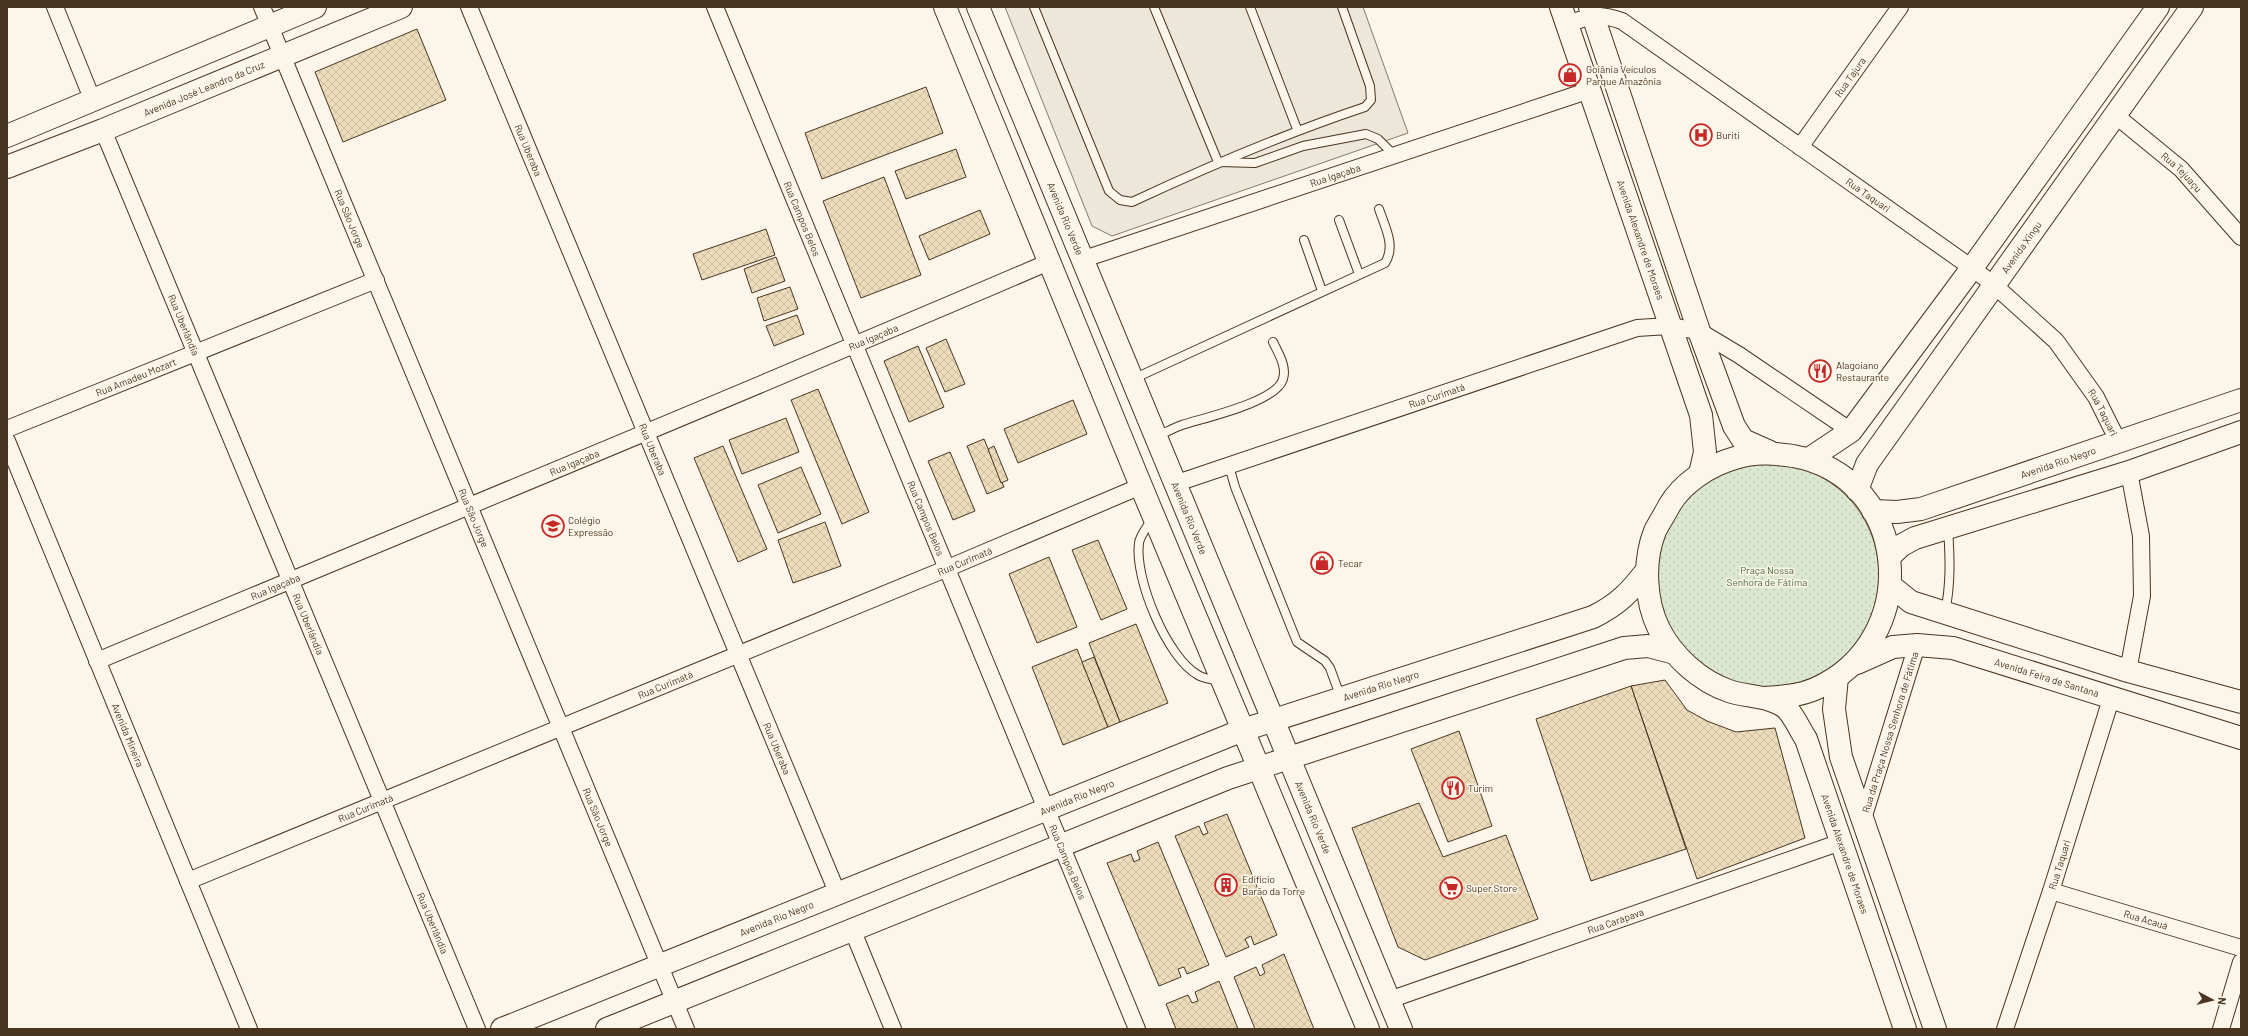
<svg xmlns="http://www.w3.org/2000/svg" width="2248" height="1036" viewBox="0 0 2248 1036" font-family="Barlow,sans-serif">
  <defs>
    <pattern id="park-dots" width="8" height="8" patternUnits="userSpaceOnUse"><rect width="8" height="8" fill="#dce7d0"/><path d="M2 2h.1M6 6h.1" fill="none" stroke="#bec7b2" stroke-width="1.8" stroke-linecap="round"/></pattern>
    <pattern id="building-cross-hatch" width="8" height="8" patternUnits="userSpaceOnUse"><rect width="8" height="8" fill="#ecdcbc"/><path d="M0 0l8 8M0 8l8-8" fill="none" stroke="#ccbda1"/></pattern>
  </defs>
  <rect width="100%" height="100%" fill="#fbf6e9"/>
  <!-- park -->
  <circle fill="url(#park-dots)" stroke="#887966" cx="1767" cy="575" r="112"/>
  <!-- parking -->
  <polygon fill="#ede7d9" stroke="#887966" points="1005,7 1363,7 1408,133 1112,236 1092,226"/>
  <!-- building -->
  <g fill="url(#building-cross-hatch)" stroke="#4a3520">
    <polygon points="417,29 446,100 343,142 315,72"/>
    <polygon points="926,87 943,133 822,179 805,133"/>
    <polygon points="956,149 966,177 906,199 895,171"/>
    <polygon points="884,177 921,275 861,298 823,201"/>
    <polygon points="980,210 990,234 929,260 919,236"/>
    <polygon points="766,229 775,255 702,280 693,254"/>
    <polygon points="776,257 785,281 752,293 744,269"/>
    <polygon points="790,287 798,309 764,321 757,298"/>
    <polygon points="797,315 804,334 774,346 766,326"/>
    <polygon points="946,339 965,384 945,392 926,348"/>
    <polygon points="918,346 944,407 909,422 884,361"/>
    <polygon points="818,389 869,512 842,524 791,400"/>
    <polygon points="1073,400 1087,434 1018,463 1004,429"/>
    <polygon points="786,418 799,452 742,474 729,440"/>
    <polygon points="984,439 1004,487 987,494 967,446"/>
    <polygon points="723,446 767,549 738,562 694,458"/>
    <polygon points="994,446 1008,480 1001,483 988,449"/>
    <polygon points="950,452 975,511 953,520 928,461"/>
    <polygon points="801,467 821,514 778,533 758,485"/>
    <polygon points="825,522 841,566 793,583 778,540"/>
    <polygon points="1098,540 1127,609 1101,620 1072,550"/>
    <polygon points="1049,557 1077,627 1037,643 1009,574"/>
    <polygon points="1136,624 1168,703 1120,722 1089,643"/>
    <polygon points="1077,649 1108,727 1063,745 1032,667"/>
    <polygon points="1094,657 1120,722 1108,727 1082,662"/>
    <polygon points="1665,680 1687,710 1707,721 1736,732 1775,728 1805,838 1697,879 1631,686"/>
    <polygon points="1631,686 1686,849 1591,881 1536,719"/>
    <polygon points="1459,731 1492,826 1448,842 1411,749"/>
    <polygon points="1419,803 1443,857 1506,835 1538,919 1425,960 1398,947 1352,828"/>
    <polygon points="1227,814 1277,935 1254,945 1251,936 1245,939 1249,947 1226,957 1175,836 1199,826 1203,835 1208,833 1204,823"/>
    <polygon points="1158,842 1209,965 1187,974 1184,967 1178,969 1181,977 1159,986 1107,863 1131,854 1134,862 1140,859 1137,851"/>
    <polygon points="1284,954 1314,1029 1255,1029 1234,977 1256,967 1260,976 1265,973 1262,965"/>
    <polygon points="1219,981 1238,1029 1176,1029 1166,1004 1188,995 1192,1003 1198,1001 1195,992"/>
  </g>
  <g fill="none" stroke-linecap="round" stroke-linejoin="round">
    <!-- lane casing -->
    <g stroke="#4a3520" stroke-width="10">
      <g id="lane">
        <path d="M1034,7L1109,191L1120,200L1132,202C1209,166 1284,134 1365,107L1371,100L1370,86L1342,7"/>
        <polyline points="1154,7 1218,162"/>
        <polyline points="1250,7 1297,129"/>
        <polyline points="1220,162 1255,163 1303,146 1366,134 1378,139 1394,155"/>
        <polyline points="1339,220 1359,274"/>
        <polyline points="1304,240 1322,291"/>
        <path d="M1133,379L1385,263C1396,246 1385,227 1379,209"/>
        <path d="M1157,436C1165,433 1173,428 1182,425C1203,418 1277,402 1283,379C1287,366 1278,353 1273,342"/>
        <polyline points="1229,466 1235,487 1297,642 1325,661 1330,668 1341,698"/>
        <path d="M1152,519C1148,526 1140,535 1139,543C1134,578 1167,658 1198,675C1204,679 1213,679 1219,681"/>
        <path d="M1945,612C1951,584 1950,557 1948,528"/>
      </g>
    </g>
    <!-- street casing -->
    <g stroke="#4a3520" stroke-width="18">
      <g id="street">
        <polyline points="55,7 93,101"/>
        <path id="s1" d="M262,7L686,1029"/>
        <path id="s2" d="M469,7L837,892"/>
        <path id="s3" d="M715,7L1137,1029"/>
        <path id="s4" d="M1567,24C1590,16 1599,13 1622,21L1972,268L1994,285L2056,341L2096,397L2119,443"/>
        <path id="s5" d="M2115,115L2181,169L2241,237"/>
        <path id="s6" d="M103,130L477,1029"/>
        <path id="s7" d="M1800,147L1900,7"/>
        <path id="s8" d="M1081,260L1590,90"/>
        <path id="s9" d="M7,429L376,280"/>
        <path id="s10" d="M7,441L249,1029"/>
        <path id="s11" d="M1177,483L1637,328L1669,326L1699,331L1739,355L1851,431"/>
        <path id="s12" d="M97,661C415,528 733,398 1049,262"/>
        <polyline points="2128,671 2142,596 2141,536 2129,472"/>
        <path id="s13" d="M1863,819L1917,645"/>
        <path id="s14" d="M188,881L948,568L1141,486"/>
        <path id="s15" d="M2051,891L2241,948"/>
        <polyline points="852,929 893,1029"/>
        <path id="s16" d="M1389,1000L1841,842"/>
        <path id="s17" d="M2005,1029L2051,891L2111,699"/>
        <polyline points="2221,1029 2241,962"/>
      </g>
    </g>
    <!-- secondary casing -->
    <g stroke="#4a3520" stroke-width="24">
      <g id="secondary">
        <path id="s18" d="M1561,7L1701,415L1705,452L1700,474"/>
        <polyline points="1590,7 1699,331 1734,426 1743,440 1770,452"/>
        <polyline points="7,136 315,7"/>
        <path id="s19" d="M7,167L103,130L401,7"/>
        <polyline points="1809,459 1851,431 1972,268 2158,7"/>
        <path id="s20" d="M1857,490L1867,464L2192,7"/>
        <path id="s21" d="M1873,511L1897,512L1921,509L2241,400"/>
        <polyline points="1890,556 1902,545 1915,538 2129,472 2241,432"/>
        <polyline points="1891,586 1911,602 2128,671 2241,702"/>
        <path id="s22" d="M1857,663L1893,647L1917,645L1953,648L2241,738"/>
        <polyline points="1837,677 1834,709 1841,757 1935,1029"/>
        <path id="s23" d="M1762,698C1780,697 1799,696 1815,689C1924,641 1912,477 1793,456C1773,453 1755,452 1735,458C1710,465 1682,483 1669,506C1665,514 1659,523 1655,531C1643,561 1645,601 1659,629C1673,657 1700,681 1729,691C1746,697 1775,696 1788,710C1795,718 1800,730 1806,739L1905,1029"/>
        <path id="s24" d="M502,1029L1243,730L1593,617C1619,604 1630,592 1647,570"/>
        <polyline points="607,1029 1228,778 1624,648 1648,646 1675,653"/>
      </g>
    </g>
    <!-- primary casing -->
    <g stroke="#4a3520" stroke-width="24">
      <g id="primary">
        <polyline points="945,7 1141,486 1368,1029"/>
        <path id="s25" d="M978,7L1401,1029"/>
      </g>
    </g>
    <!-- lane -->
    <use href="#lane" stroke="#fbf6e9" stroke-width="8"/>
    <!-- street -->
    <use href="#street" stroke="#fbf6e9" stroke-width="16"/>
    <!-- secondary -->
    <use href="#secondary" stroke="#fbf6e9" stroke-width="22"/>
    <!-- primary -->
    <use href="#primary" stroke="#fbf6e9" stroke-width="22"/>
  </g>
  <!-- icons -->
  <defs>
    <g id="shop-ring" transform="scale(1.15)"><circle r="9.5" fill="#fbf6e9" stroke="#c62828" stroke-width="1.5"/><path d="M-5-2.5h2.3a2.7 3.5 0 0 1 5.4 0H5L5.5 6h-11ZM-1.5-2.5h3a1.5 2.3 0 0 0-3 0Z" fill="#c62828"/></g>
    <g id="hospital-ring" transform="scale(1.15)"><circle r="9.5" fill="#fbf6e9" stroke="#c62828" stroke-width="1.5"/><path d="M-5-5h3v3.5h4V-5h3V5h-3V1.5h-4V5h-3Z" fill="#c62828"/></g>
    <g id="restaurant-ring" transform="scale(1.15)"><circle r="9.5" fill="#fbf6e9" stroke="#c62828" stroke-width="1.5"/><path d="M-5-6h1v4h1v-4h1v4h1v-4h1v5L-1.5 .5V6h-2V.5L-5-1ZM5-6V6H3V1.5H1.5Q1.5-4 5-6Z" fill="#c62828"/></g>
    <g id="school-ring" transform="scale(1.15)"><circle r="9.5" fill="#fbf6e9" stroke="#c62828" stroke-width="1.5"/><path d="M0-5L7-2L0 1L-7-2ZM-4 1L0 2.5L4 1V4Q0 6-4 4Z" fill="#c62828"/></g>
    <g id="building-ring" transform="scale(1.15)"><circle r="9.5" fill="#fbf6e9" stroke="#c62828" stroke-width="1.5"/><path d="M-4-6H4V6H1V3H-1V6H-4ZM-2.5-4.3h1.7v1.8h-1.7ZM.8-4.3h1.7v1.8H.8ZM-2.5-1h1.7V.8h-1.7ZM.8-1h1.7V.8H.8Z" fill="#c62828"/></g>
    <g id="supermarket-ring" transform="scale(1.15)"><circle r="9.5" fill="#fbf6e9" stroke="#c62828" stroke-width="1.5"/><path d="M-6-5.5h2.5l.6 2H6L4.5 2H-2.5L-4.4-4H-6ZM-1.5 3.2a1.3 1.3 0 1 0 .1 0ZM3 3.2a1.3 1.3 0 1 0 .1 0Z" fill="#c62828"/></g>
  </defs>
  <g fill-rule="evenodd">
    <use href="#shop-ring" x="1570" y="75"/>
    <use href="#hospital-ring" x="1701" y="135"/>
    <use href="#restaurant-ring" x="1820" y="371"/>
    <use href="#school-ring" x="553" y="526"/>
    <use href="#shop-ring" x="1322" y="563"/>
    <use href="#restaurant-ring" x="1453" y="788"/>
    <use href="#building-ring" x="1226" y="885"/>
    <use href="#supermarket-ring" x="1451" y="888"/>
  </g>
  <g text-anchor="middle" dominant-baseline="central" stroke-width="3" stroke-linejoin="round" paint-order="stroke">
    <!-- poi labels -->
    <g font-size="10" fill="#4a3520" stroke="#fbf6e9" text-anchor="start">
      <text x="1586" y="69">Goiânia Veículos<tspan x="1586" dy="12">Parque Amazônia</tspan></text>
      <text x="1716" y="135">Buriti</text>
      <text x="1836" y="365">Alagoiano<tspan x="1836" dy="12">Restaurante</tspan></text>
      <text x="568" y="520">Colégio<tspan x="568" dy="12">Expressão</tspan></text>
      <text x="1338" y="563">Tecar</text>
      <text x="1468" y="788">Turim</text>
      <text x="1242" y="879">Edifício<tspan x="1242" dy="12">Barão da Torre</tspan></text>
      <text x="1466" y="888">Super Store</text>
    </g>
    <!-- street labels -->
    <g font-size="10" fill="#4a3520" stroke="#fbf6e9">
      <text stroke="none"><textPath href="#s7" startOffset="86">Rua Tajura</textPath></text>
      <text stroke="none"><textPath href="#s19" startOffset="212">Avenida José Leandro da Cruz</textPath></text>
      <text stroke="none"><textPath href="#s2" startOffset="155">Rua Uberaba</textPath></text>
      <text stroke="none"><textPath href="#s5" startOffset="88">Rua Tejuaçu</textPath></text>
      <text stroke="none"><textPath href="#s8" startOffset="268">Rua Igaçaba</textPath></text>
      <text stroke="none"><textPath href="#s4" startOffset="358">Rua Taquari</textPath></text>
      <text stroke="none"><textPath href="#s1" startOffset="229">Rua São Jorge</textPath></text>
      <text stroke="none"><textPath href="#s3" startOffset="229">Rua Campos Belos</textPath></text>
      <text stroke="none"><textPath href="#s25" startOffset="229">Avenida Rio Verde</textPath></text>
      <text stroke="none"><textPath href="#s18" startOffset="246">Avenida Alexandre de Moraes</textPath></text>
      <text stroke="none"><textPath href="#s20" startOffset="294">Avenida Xingu</textPath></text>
      <text stroke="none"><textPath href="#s6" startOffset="211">Rua Uberlândia</textPath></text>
      <text stroke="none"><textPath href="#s12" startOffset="841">Rua Igaçaba</textPath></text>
      <text stroke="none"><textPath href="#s9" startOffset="139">Rua Amadeu Mozart</textPath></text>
      <text stroke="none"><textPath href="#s11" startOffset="274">Rua Curimatá</textPath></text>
      <text stroke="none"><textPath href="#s4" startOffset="682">Rua Taquari</textPath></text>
      <text stroke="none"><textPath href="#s2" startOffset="479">Rua Uberaba</textPath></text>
      <text stroke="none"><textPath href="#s12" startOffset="517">Rua Igaçaba</textPath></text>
      <text stroke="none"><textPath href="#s21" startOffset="193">Avenida Rio Negro</textPath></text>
      <text stroke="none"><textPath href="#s1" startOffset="553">Rua São Jorge</textPath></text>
      <text stroke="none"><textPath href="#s3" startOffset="553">Rua Campos Belos</textPath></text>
      <text stroke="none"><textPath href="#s25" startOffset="553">Avenida Rio Verde</textPath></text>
      <text stroke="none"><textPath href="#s14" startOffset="840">Rua Curimatá</textPath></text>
      <text stroke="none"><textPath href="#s12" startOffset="193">Rua Igaçaba</textPath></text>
      <text stroke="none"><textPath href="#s6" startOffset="535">Rua Uberlândia</textPath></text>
      <text stroke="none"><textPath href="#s22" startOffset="198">Avenida Feira de Santana</textPath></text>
      <text stroke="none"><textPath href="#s14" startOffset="516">Rua Curimatá</textPath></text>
      <text stroke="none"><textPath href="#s24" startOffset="944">Avenida Rio Negro</textPath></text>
      <text stroke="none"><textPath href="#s13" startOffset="91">Rua da Praça Nossa Senhora de Fátima</textPath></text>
      <text stroke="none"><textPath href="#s10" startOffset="318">Avenida Mineira</textPath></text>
      <text stroke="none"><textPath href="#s2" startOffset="803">Rua Uberaba</textPath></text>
      <text stroke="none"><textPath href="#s24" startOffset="620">Avenida Rio Negro</textPath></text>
      <text stroke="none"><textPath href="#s14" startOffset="192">Rua Curimatá</textPath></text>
      <text stroke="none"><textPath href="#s1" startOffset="877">Rua São Jorge</textPath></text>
      <text stroke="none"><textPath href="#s25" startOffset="877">Avenida Rio Verde</textPath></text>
      <text stroke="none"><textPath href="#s23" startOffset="951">Avenida Alexandre de Moraes</textPath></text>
      <text stroke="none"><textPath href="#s3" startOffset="925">Rua Campos Belos</textPath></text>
      <text stroke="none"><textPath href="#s17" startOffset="173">Rua Taquari</textPath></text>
      <text stroke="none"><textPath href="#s24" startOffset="296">Avenida Rio Negro</textPath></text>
      <text stroke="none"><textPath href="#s15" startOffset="99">Rua Acauá</textPath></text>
      <text stroke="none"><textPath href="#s16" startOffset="240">Rua Carapava</textPath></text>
      <text stroke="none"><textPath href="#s6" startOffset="859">Rua Uberlândia</textPath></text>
    </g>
    <!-- park labels -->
    <g font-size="10" fill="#436837" stroke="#fbf6e9">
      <text x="1767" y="570">Praça Nossa<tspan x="1767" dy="12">Senhora de Fátima</tspan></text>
    </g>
  </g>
  <!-- border -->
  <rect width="2248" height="1036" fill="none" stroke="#4a3520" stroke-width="16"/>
  <!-- north arrow -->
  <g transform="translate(2212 1000) rotate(97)" stroke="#fbf6e9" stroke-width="3" paint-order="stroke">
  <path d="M0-3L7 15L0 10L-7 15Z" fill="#4a3520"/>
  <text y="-6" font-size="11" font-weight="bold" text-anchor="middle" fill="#4a3520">N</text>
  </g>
</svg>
